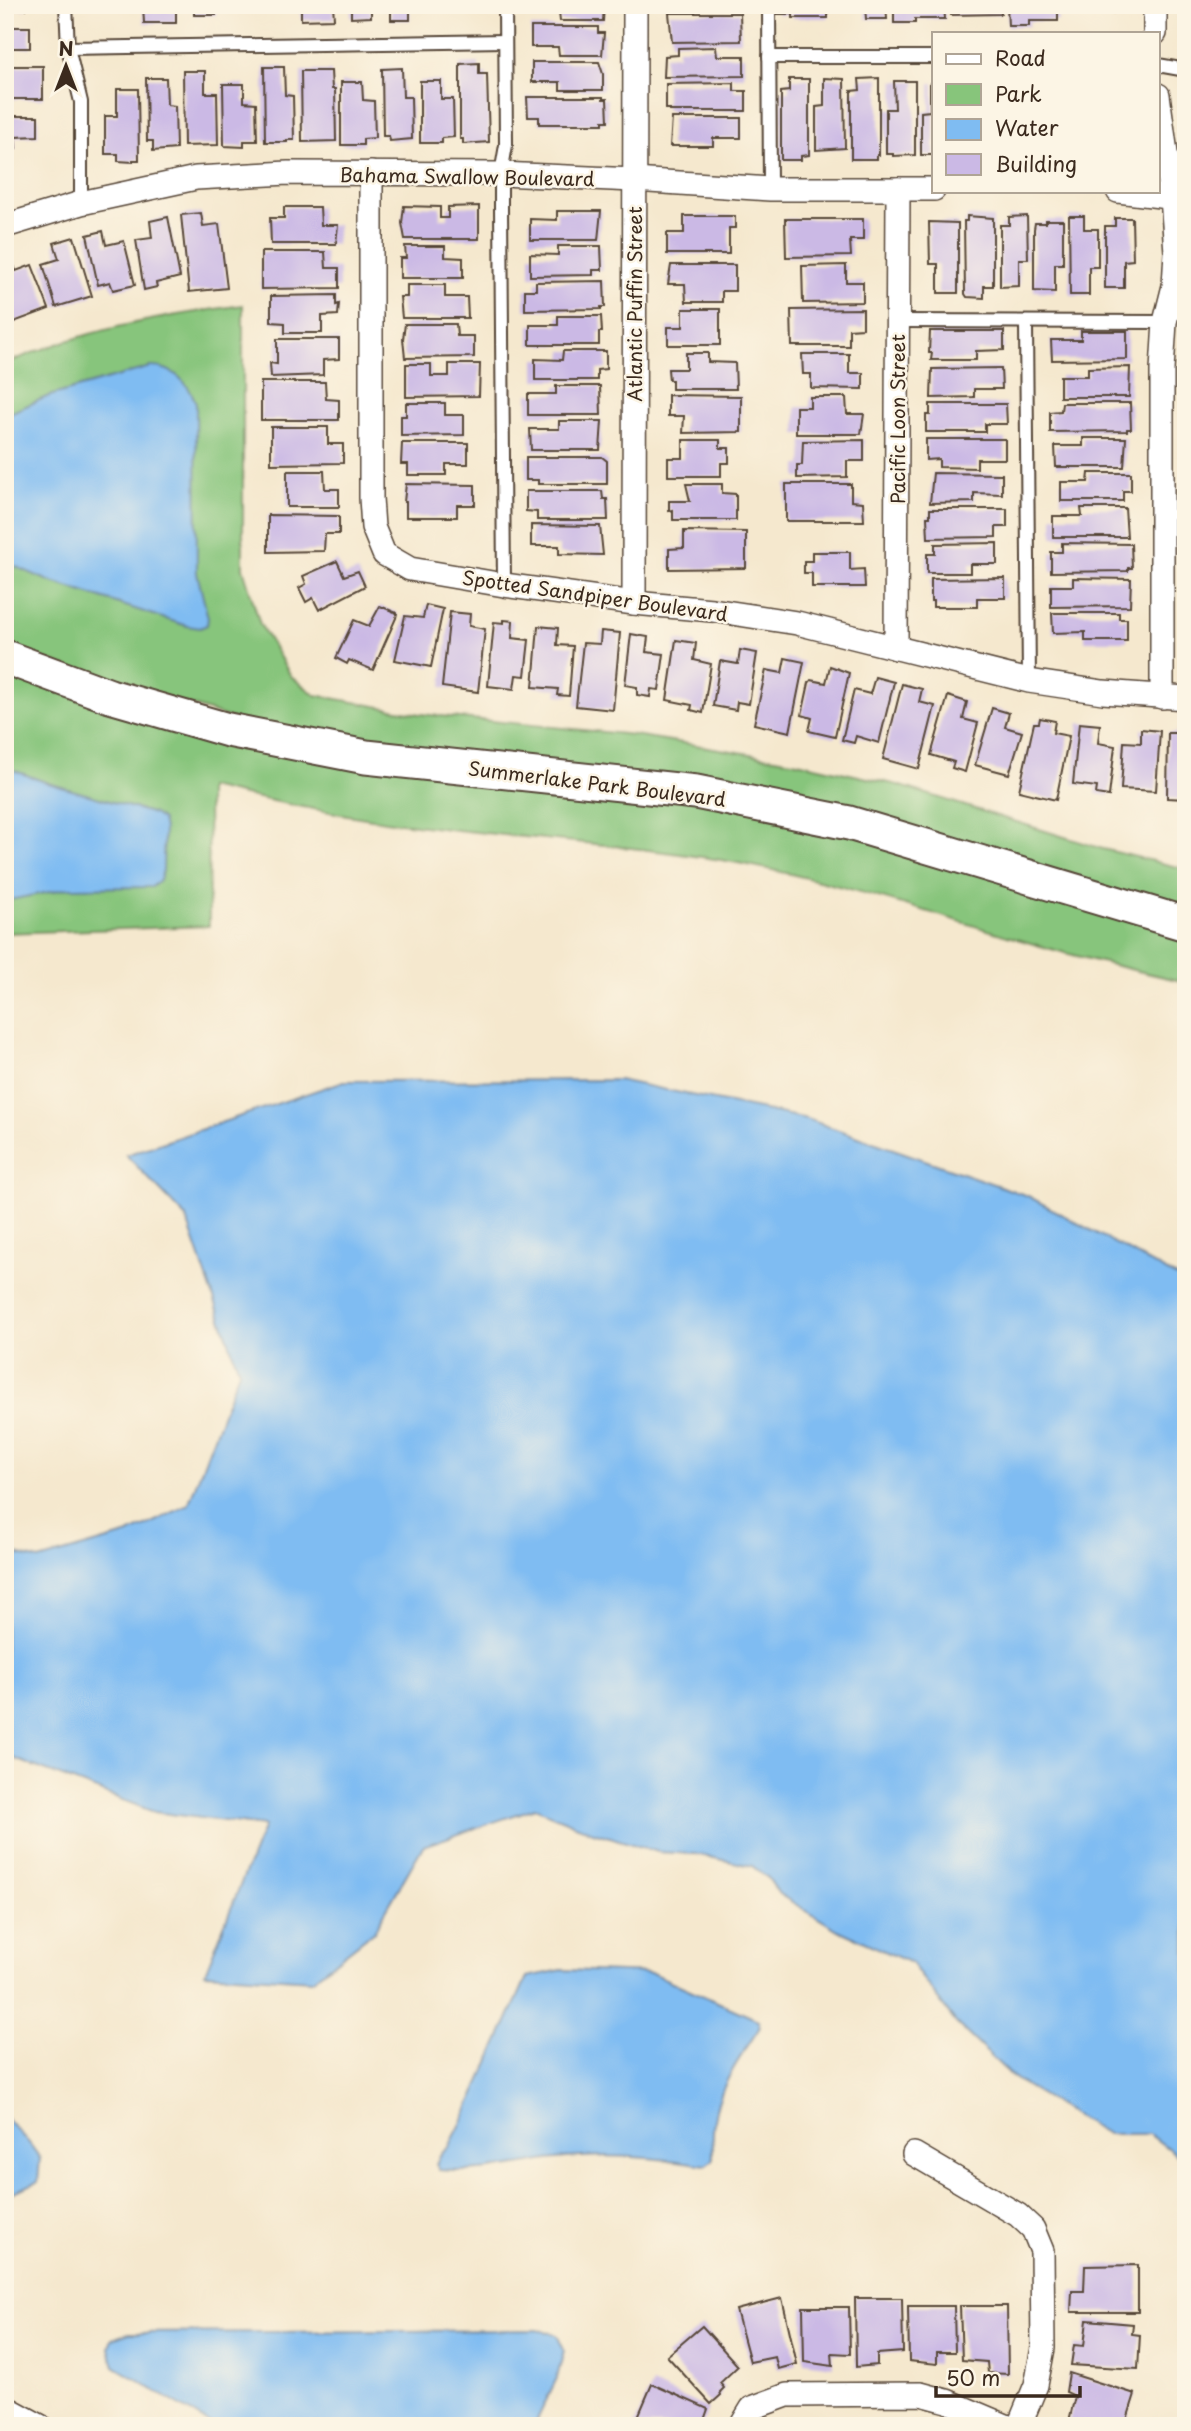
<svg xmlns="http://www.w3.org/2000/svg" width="1191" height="2431" viewBox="0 0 1191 2431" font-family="'Playpen Sans',sans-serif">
  <rect width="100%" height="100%" fill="#fcf5e5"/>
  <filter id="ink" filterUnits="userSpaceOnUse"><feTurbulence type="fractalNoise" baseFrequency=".0143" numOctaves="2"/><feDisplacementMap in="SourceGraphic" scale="14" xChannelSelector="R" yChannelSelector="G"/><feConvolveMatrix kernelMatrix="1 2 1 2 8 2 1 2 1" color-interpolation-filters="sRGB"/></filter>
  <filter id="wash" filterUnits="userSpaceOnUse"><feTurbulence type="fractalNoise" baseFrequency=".00686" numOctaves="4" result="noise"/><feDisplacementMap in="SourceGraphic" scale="28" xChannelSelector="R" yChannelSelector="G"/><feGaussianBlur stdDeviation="1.57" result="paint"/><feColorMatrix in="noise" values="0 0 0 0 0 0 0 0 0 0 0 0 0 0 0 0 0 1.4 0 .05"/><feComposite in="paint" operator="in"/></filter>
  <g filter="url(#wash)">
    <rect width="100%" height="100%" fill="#f5e8ce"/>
    <!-- green -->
    <g fill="#87c57b" stroke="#61784c" stroke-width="2">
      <path d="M243,305V568L260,624L291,676L315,695L420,714L634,735L793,761L898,785L1103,849L1186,869V910L1087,884L430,755L234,719L5,647V364C85,329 157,317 243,305Z"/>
      <path d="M5,657L228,730L696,792L1186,924V982C1132,970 1079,958 1027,942C924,911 827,878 721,860C625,844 528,839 432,827C357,819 282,804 208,787L209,926L5,933Z"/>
    </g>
    <!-- water -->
    <g fill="#7fbcf2" stroke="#5d7388" stroke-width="2">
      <path d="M150,367C173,366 188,382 196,403L197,573L208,618L207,625L200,628L187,626L49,581L5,562V415L49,396Z"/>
      <polygon points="5,767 48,783 154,814 162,820 164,829 163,870 160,880 152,887 69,888 5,901"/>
      <polygon points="618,1080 807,1119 1028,1196 1186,1282 1186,2162 1149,2134 1107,2134 1016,2080 956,2023 911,1963 838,1930 779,1894 768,1878 752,1866 695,1854 658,1852 590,1831 535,1808 423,1846 374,1931 312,1980 205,1973 264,1826 154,1812 5,1755 5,1551 39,1560 129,1534 188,1505 239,1371 186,1217 126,1155 344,1081"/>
      <path d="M562,1970L652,1973L758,2020L760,2027C742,2055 718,2086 714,2121C712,2134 713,2147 713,2160L706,2165C656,2157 607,2153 556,2159C517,2164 478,2174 439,2170L436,2164L440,2155L449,2147L464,2118L527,1977Z"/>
      <polygon points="5,2117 29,2143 40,2158 38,2182 5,2195"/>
      <polygon points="542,2330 557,2335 564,2350 557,2378 534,2426 214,2426 114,2366 109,2348 112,2339 129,2333"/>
    </g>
    <g id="blocks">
      <!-- building -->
      <g fill="#cbb9e5">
        <polygon points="5,5 26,5 26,9 8,9 9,21 5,21"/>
        <rect x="116" y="5" width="21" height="4"/>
        <polygon points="143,5 176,5 176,23 144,23"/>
        <rect x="194" y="5" width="22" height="10"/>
        <polygon points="301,5 333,5 334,19 301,20"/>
        <polygon points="351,5 371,5 371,17 351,18"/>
        <polygon points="382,5 410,5 410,20 391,20 391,9 382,9"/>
        <polygon points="531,5 604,5 603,21 560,21 559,12 531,12"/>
        <polygon points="778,5 828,5 828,18 793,18 793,14 778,14"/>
        <polygon points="865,5 886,5 887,19 866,19"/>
        <polygon points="894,5 944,5 945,19 915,19 915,23 894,23"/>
        <polygon points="951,5 1001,5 1001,14 951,15"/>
        <polygon points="1007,5 1058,5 1058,21 1029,21 1029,26 1008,26"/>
        <polygon points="1078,5 1115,5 1115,13 1078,14"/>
        <polygon points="669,13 740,13 741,41 672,42"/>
        <polygon points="5,27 30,27 30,48 8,48 8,60 5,60"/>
        <polygon points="531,27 598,27 598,33 604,33 602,55 559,55 558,47 531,47"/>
        <polygon points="716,47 717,56 744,56 744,76 664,77 665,56 678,55 678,48"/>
        <polygon points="532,62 599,62 603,74 603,90 560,90 560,82 532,82"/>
        <polygon points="479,63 479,74 487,74 489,142 463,144 463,139 460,139 460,64"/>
        <rect x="5" y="66" width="38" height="33"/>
        <polygon points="264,67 284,67 285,95 293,96 294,140 287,140 287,142 265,142"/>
        <polygon points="402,68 403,97 411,97 412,139 390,141 389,136 383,136 382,69"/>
        <polygon points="183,71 205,71 205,93 217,93 218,145 184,146"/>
        <polygon points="301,71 331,71 332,89 335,89 336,141 302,142"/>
        <polygon points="146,78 166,78 167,105 175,106 176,149 153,151 153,141 147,141"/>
        <polygon points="824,78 844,79 845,148 816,150 816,107 824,106"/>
        <polygon points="879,78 879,155 877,155 877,159 851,159 851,91 860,90 859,79"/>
        <polygon points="789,79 809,79 809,155 801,156 801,160 781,160 781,92 789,91"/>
        <polygon points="420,81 441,81 441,99 453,99 454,137 442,138 442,143 420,143"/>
        <polygon points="894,81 915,81 915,155 893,156 893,154 886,154 886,109 895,109"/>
        <polygon points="341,82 362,82 363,100 374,101 375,138 363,139 363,145 341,145"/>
        <polygon points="734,83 734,91 746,91 746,111 670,111 670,109 666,109 666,84"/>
        <polygon points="930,83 934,83 934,155 921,155 921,112 930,111"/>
        <polygon points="223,84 244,84 244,102 256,103 257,141 244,141 244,147 224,146"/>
        <polygon points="117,89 138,89 139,160 133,160 133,162 118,161 118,154 105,154 105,116 117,116"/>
        <polygon points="527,97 603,97 603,99 607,99 608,121 603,121 603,124 539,124 539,117 528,117"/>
        <polygon points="5,116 38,116 38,136 15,137 16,149 5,149"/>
        <polygon points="672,118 741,118 741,138 713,138 713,146 670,146"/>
        <polygon points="404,206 440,207 440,218 448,218 448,207 479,206 479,239 405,239 402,223"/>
        <polygon points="284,207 320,207 321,225 338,225 336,244 271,244 270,218 284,218"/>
        <polygon points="557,211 601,211 598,240 530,240 530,219 557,220"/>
        <polygon points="201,213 203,226 219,224 227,288 189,292 181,215"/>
        <polygon points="684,216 735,216 735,228 729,228 729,254 667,254 667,233 684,233"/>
        <polygon points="967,216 993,218 993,286 984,286 984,298 967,297 965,294 964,221 967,221"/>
        <polygon points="1027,216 1028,259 1019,259 1019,286 1000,287 1000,225 1009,225 1009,217"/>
        <polygon points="1069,216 1084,216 1084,229 1098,229 1098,267 1089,267 1089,295 1070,295"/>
        <polygon points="168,217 180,277 156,283 157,287 144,290 136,240 152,238 150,221"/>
        <polygon points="1115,218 1132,218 1133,260 1124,261 1124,288 1105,288 1105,226 1115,226"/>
        <polygon points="785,219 863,219 863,240 850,240 851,256 786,257"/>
        <polygon points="1046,220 1063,220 1063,264 1055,264 1055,292 1034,291 1034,229 1035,223 1046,223"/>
        <polygon points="929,222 958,223 958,293 938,293 938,264 930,264"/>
        <polygon points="103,231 106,245 124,241 135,285 113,290 110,282 98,285 87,235"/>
        <polygon points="74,237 92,296 56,307 43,264 59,259 54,243"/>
        <polygon points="405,246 445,246 445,257 463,258 463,278 400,278 400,258 406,258"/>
        <polygon points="558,246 601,246 602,270 593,270 593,275 530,276 530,254 558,255"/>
        <polygon points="261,252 325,252 326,268 339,268 339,288 261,289"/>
        <polygon points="11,257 16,271 32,265 49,309 14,322 5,298 5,260"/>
        <polygon points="671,265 735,265 735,291 722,291 722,302 686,302 685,284 668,284"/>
        <polygon points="846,265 846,282 863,282 863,302 803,303 802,266"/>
        <polygon points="604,281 605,307 601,307 601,309 525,310 525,290 536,290 536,282"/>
        <polygon points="407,285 445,285 445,297 467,297 468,318 402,318 400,297 407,297"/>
        <polygon points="336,295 336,305 339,304 338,315 322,316 322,333 285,333 285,323 271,322 271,296"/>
        <polygon points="683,309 720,309 720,345 668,345 668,327 683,327"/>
        <polygon points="863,309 863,328 849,329 849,346 792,346 791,310"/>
        <polygon points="558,316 601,316 602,332 599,332 599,345 530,345 530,325 558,325"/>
        <polygon points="405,324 456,324 457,336 474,336 474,357 405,358 403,339"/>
        <polygon points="930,331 1004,331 1004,350 976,351 976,360 931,360 932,353 929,353"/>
        <polygon points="1081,331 1127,331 1127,359 1052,360 1051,340 1081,340"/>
        <polygon points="277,339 339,339 339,359 323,360 323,375 271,377 270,363 277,364"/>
        <polygon points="563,351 606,351 606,369 597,370 597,380 535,380 535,359 562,360"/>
        <polygon points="686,353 708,353 708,362 735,363 736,389 672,389 672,380 669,380 668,369 686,369"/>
        <polygon points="802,354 849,354 849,373 863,373 863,389 811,388 811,374 803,374"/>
        <polygon points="406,364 431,364 431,376 449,376 449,364 480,364 479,396 406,397"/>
        <polygon points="1130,367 1129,397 1060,397 1060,376 1088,376 1088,368"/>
        <polygon points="1001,368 1002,389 974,389 974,397 931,398 932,369"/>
        <polygon points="261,382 325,382 326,399 339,400 339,420 261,420"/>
        <polygon points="556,386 600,386 601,415 528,415 528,394 556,394"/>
        <polygon points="668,395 741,396 741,432 683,433 684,416 668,416"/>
        <polygon points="810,397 846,397 847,414 864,414 861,434 796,434 796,407 810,407"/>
        <polygon points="406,403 445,403 445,415 464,415 464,435 401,436 401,416 406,416"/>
        <polygon points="1062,403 1130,403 1131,429 1127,429 1127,431 1050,432 1050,412 1061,411"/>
        <polygon points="930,404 1006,404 1007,424 985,424 985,432 926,432 926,415 930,415"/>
        <polygon points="559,421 602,421 600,450 531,450 530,429 559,429"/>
        <polygon points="271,427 328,427 328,444 343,444 343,463 271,464"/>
        <polygon points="1083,438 1126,438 1124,467 1056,467 1055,446 1083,446"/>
        <polygon points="926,439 1005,439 1005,459 977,459 977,468 939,467 939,459 926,460"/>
        <polygon points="683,440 720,440 720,448 729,448 729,463 721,463 721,476 668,476 668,458 683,458"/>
        <polygon points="864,440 864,461 847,461 847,477 797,478 797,465 802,465 803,441"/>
        <polygon points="402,443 468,443 468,464 446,464 446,475 408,475 408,464 401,464"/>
        <polygon points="526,457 602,457 607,461 607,484 538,484 538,480 526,480"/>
        <polygon points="287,471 324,471 325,489 339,489 339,507 287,507"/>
        <polygon points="933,473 1002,474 1002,494 974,493 974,502 930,503"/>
        <polygon points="1089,473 1131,473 1131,491 1123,491 1123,501 1061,501 1061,482 1088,482"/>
        <polygon points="406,484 475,485 475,505 457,505 457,517 406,517 406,502 404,502"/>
        <polygon points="686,484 722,484 722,493 736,494 736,520 673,520 673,510 669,511 669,501 690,501"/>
        <polygon points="786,484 851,484 851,501 863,502 864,521 786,521"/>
        <polygon points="526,491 602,491 603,499 607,499 608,520 537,520 537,512 526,511"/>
        <polygon points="1081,508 1125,508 1127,537 1053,537 1053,516 1082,516"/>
        <polygon points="930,509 1007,509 1007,527 996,527 996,537 928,538 927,517 930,517"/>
        <polygon points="268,515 339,516 339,534 325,534 324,551 268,552"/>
        <polygon points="531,525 600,526 603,555 559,554 559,546 531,546"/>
        <polygon points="684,531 746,532 746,568 669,569 669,549 684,548"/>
        <polygon points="997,543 997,564 970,564 970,573 927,573 927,554 935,554 935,544"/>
        <polygon points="1062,543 1131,544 1132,568 1128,568 1128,571 1051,572 1051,552 1062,552"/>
        <polygon points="812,552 850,552 850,570 864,569 865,587 812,587 812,573 804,573 804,561 812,561"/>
        <polygon points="337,561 344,576 358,571 365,586 319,610 313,598 306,602 299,588 306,584 303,576"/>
        <polygon points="1005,578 1005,598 977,598 977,607 933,607 933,601 931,601 931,579"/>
        <polygon points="1073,578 1131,579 1130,606 1051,607 1051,586 1073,586"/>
        <polygon points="426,605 443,609 431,667 395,660 405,616 423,618"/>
        <polygon points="380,606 397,613 396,618 373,670 349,660 347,664 336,658 354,620 369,626"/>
        <polygon points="450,612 470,614 469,626 485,629 478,692 442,687"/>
        <polygon points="1052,613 1119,613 1119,619 1127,619 1127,641 1085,641 1085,632 1053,633"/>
        <polygon points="504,620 513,621 512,638 529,640 525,676 516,675 514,689 488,686 494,622 504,623"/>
        <polygon points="538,626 558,628 557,645 573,646 569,696 557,695 558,689 533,687"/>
        <polygon points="601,631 620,633 613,710 576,706 583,643 600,644"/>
        <polygon points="631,634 648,637 646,652 664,654 659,690 651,689 650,697 637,695 637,687 625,685"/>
        <polygon points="676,640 696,643 694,660 711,664 703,713 691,710 692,705 667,700"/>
        <polygon points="740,650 757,653 749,704 737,702 736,710 713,706 720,661 738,664"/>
        <polygon points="785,658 804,662 790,732 754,724 766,670 782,673"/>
        <polygon points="830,666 849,673 835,737 809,731 812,718 802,715 809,683 811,680 826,683"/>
        <polygon points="875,677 894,682 879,743 856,736 854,743 842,740 854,690 870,694"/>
        <polygon points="902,684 922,689 919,702 935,706 919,769 883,759"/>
        <polygon points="948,696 967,702 963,719 978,723 965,772 952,768 954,762 931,755"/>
        <polygon points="992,708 1009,713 1005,727 1022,732 1009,774 975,765"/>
        <polygon points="1040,718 1055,721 1053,733 1069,736 1056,800 1019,791 1034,723 1039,723"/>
        <polygon points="1079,723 1100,725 1098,743 1115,746 1109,796 1096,794 1097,787 1073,784"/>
        <polygon points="1141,729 1160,731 1156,791 1121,789 1124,742 1141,743"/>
        <polygon points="1177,730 1186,730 1186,799 1167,798 1168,733 1177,733"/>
        <polygon points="1138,2265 1138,2312 1071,2312 1072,2291 1084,2291 1085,2266"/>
        <polygon points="782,2298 797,2364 778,2369 775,2357 750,2362 736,2310"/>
        <polygon points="855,2298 902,2298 903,2352 877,2354 877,2365 856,2367"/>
        <polygon points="908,2306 954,2306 955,2352 937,2352 937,2364 909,2361"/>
        <polygon points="960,2306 1007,2306 1008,2374 988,2373 987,2362 962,2360"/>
        <polygon points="803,2307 849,2307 850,2354 832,2353 833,2366 804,2362"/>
        <polygon points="1087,2320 1133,2324 1132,2334 1140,2335 1138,2369 1071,2365 1074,2345 1084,2346"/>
        <polygon points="702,2326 738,2366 720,2383 724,2388 720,2392 721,2395 711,2404 667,2356"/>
        <polygon points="1069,2373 1135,2394 1125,2426 1085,2426 1069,2421 1075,2396 1066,2392"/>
        <polygon points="652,2384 708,2409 703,2423 700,2426 634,2426"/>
      </g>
    </g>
  </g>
  <g filter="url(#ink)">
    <use href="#blocks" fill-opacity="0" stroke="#574638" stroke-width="2"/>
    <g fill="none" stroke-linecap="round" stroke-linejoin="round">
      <!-- lane casing -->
      <g stroke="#574638" stroke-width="16">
        <g id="lane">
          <polyline points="66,5 68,48 81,102 81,203"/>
          <polyline points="769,5 770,189"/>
          <polyline points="68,48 505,41"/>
          <polyline points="769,57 934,57"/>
          <polyline points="1158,65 1186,70"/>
          <polyline points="897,321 1165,322"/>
          <polyline points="1026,322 1029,681"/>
          <polyline points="504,585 501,206 501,174 506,145 505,5"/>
        </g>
      </g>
      <!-- street casing -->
      <g stroke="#574638" stroke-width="26">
        <g id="street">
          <polyline points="1155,5 1155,33"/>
          <polyline points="1158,95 1172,197 1176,252 1174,286 1165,322 1162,370 1162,697"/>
          <polyline points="371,173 371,498 373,527 384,554 410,569 504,585 634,603 712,610 797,623 1029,681 1103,692 1186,698"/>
          <polyline points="1118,191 1186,199"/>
          <polyline points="5,226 81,203 196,178 288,173 501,174 634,180 770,189 934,189"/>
          <polyline points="634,603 635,5"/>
          <polyline points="896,648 898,189"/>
          <polyline points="914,2154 1018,2215 1033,2229 1042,2251 1043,2348 1036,2385 1019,2426"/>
          <polyline points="5,2407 40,2426"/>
          <polyline points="741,2426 752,2408 787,2395 921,2394 947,2401 1006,2426"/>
        </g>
      </g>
      <!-- secondary casing -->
      <g stroke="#574638" stroke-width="37">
        <polyline id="secondary" points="5,657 110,696 228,730 366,757 696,792 849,823 1186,924"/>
      </g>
      <!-- lane -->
      <use href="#lane" stroke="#fff" stroke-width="12"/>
      <!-- street -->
      <use href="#street" stroke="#fff" stroke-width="23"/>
      <!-- secondary -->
      <use href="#secondary" stroke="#fff" stroke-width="33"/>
    </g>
  </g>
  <g text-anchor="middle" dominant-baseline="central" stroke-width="5" stroke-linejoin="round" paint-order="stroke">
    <!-- street labels -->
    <g font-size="19" fill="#3b2a1e" stroke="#fcf5e5">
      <text transform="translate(467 176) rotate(1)">Bahama Swallow Boulevard</text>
      <text transform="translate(634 304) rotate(-90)">Atlantic Puffin Street</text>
      <text transform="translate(897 419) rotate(-90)">Pacific Loon Street</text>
      <text transform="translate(595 595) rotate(8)">Spotted Sandpiper Boulevard</text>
      <text transform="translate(597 783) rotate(7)">Summerlake Park Boulevard</text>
    </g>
  </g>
  <!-- margin -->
  <rect width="1191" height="2431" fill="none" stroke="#fcf5e5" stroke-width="28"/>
  <!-- legend -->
  <rect x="932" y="32" width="228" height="161" fill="#fcf5e5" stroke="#afa495" stroke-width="2"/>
  <rect x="946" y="54" width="35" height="10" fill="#ffffff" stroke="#afa495" stroke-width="2"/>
  <text x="995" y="66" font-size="21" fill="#3b2a1e">Road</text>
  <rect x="946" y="84" width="35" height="21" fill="#87c57b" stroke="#afa495" stroke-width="2"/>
  <text x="995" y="102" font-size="21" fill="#3b2a1e">Park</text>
  <rect x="946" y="119" width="35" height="21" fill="#7fbcf2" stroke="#afa495" stroke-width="2"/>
  <text x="995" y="136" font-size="21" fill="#3b2a1e">Water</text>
  <rect x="946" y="154" width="35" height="21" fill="#cbb9e5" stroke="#afa495" stroke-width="2"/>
  <text x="995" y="172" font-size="21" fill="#3b2a1e">Building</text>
  <!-- north arrow -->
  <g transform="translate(66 66)" stroke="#fcf5e5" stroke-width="5" paint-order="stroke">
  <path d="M0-5L12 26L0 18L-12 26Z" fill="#3b2a1e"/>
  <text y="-10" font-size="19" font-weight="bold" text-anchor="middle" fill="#3b2a1e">N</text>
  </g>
  <!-- scale -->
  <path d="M936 2386v10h144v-10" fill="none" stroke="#3b2a1e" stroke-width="3.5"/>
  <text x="946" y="2386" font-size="21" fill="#3b2a1e" stroke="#fcf5e5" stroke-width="5" paint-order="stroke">50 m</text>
</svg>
